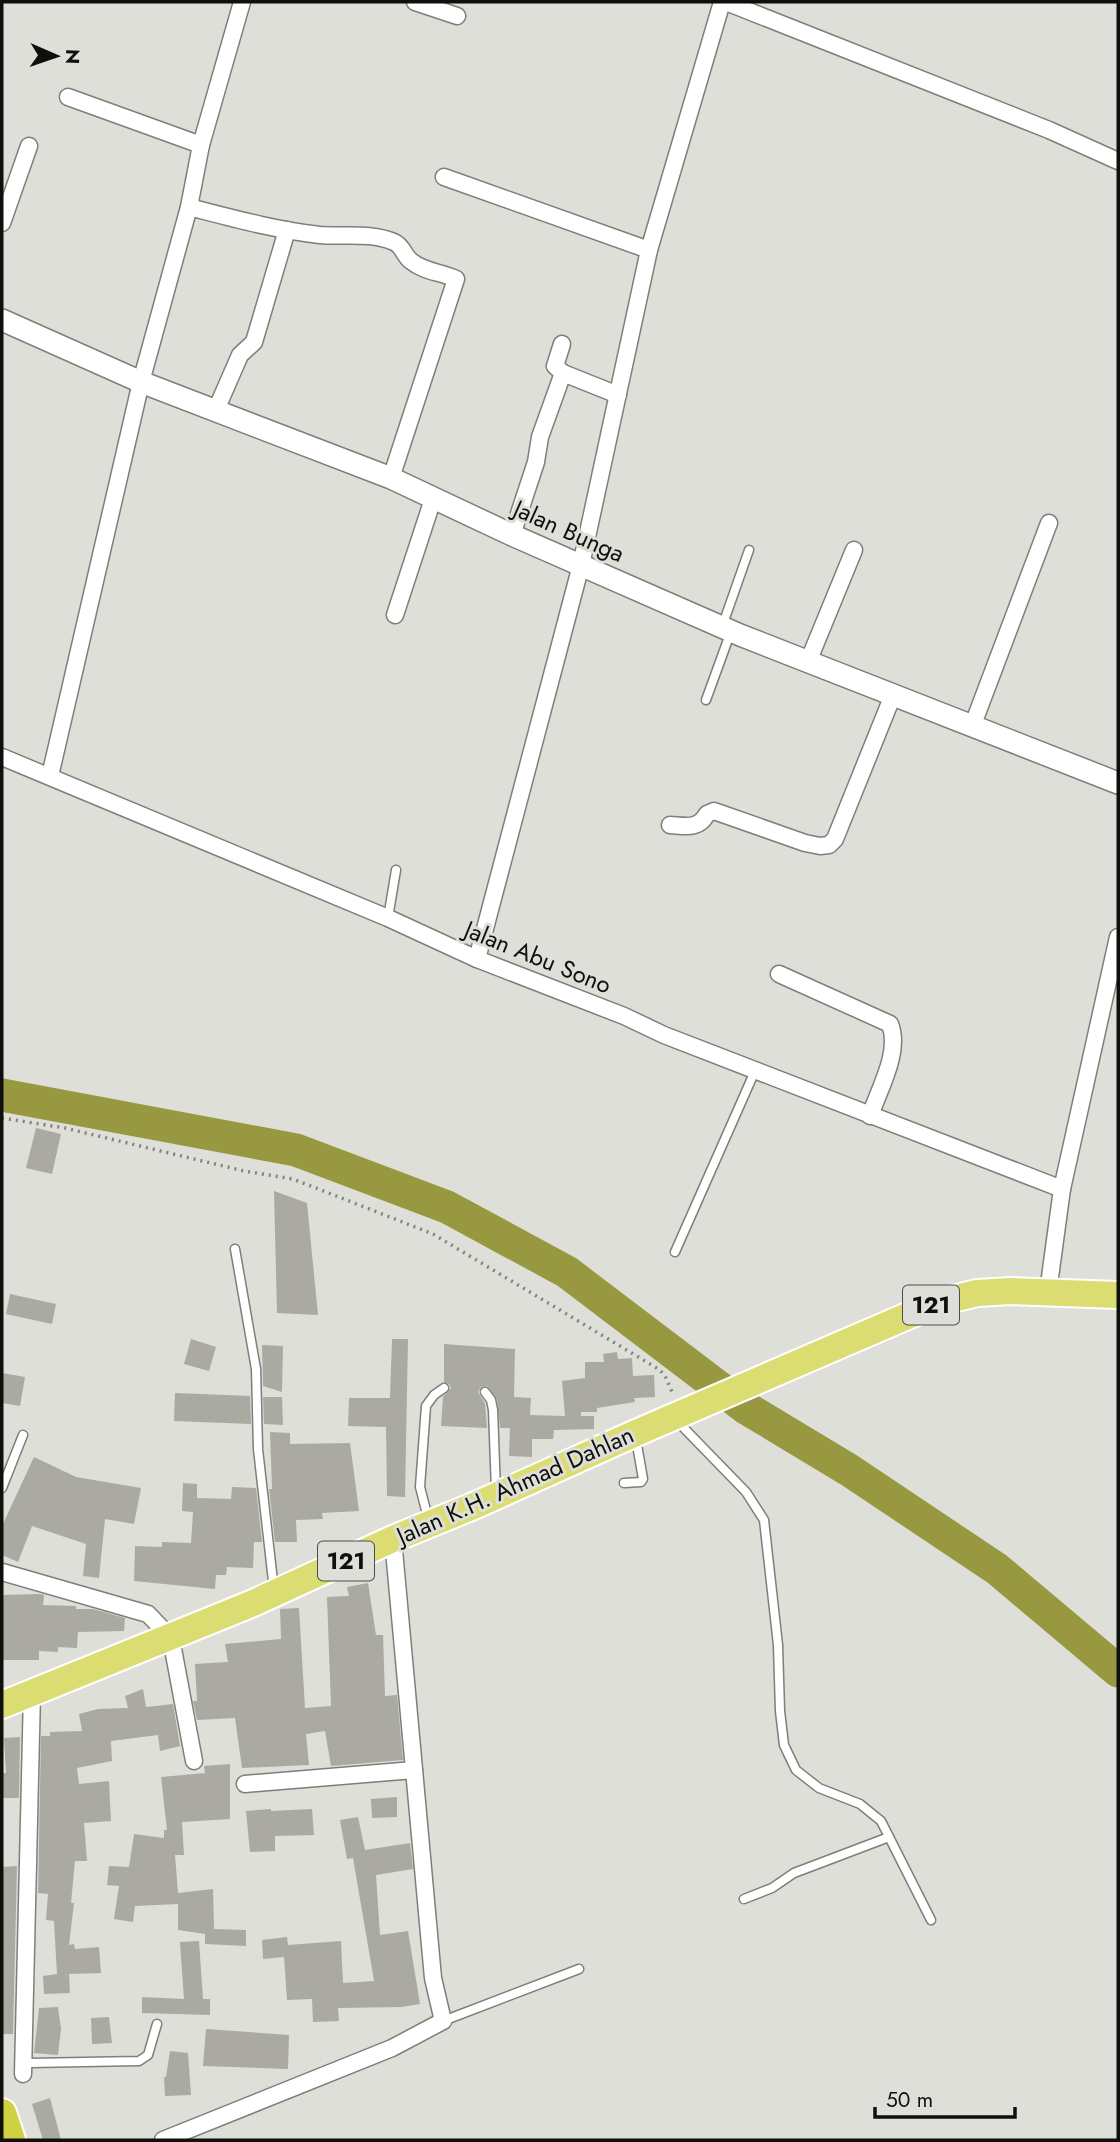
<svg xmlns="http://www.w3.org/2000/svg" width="1120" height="2142" viewBox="0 0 1120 2142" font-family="Jost,sans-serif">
  <rect width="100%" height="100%" fill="#dedfd8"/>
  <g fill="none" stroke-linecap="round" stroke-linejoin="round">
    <!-- river -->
    <polyline stroke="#97983f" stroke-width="33" points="2,1095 296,1150 447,1207 567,1272 746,1408 849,1470 997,1569 1118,1671"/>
  </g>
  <!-- building -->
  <g fill="#aaaaa3">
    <polygon points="36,1128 61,1134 52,1174 26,1168"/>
    <polygon points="274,1191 307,1203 318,1315 277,1313"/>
    <polygon points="10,1294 56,1304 52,1324 6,1314"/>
    <polygon points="191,1339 216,1347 209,1371 184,1364"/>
    <polygon points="392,1339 408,1339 405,1497 387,1496 386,1427 348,1426 349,1398 390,1398"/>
    <polygon points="444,1344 515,1349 514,1397 531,1398 530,1415 565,1416 562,1381 585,1378 585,1362 604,1362 603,1354 617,1352 618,1359 632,1358 633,1376 654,1375 655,1397 634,1398 635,1402 597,1408 597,1412 581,1412 581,1416 594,1416 594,1429 554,1430 553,1439 532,1439 532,1457 509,1456 510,1428 500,1428 497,1399 487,1386 481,1387 478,1392 485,1403 487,1428 441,1426 443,1397 451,1388 449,1384 444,1382"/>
    <polygon points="262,1345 283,1346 282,1392 263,1386"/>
    <polygon points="2,1373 25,1377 20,1406 2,1403"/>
    <polygon points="175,1393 250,1396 251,1424 174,1421"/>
    <polygon points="263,1397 282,1397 283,1425 264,1424"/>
    <polygon points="270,1432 290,1433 290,1444 350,1443 359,1511 322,1513 323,1519 296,1520 297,1542 275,1542 269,1489 272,1489"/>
    <polygon points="34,1457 76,1477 141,1488 134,1524 105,1519 99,1578 83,1576 86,1544 32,1526 18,1562 2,1555 2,1526"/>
    <polygon points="183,1483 197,1484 197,1498 231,1499 232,1487 256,1488 262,1542 254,1542 253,1568 227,1567 226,1575 216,1575 215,1589 134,1581 135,1546 162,1547 162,1542 191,1543 193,1512 182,1511"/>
    <polygon points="368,1583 376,1635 383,1635 385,1696 397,1695 403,1760 331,1766 325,1731 306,1734 309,1765 242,1768 235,1718 197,1720 193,1701 197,1701 195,1664 228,1662 225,1644 281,1639 280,1609 299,1608 305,1708 331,1706 327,1597 349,1596 347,1587"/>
    <polygon points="40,1594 44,1595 43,1605 76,1606 76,1609 93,1609 125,1618 124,1631 78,1632 77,1648 58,1647 58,1652 39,1651 39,1660 2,1660 2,1595"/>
    <polygon points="143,1689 146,1707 173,1704 180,1746 160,1751 158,1735 111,1741 112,1761 77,1768 79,1784 109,1781 111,1821 84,1823 87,1861 75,1861 71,1903 74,1903 69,1945 74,1944 75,1949 99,1947 101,1973 69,1974 70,1993 44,1994 43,1976 57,1974 54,1921 46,1920 48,1894 38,1893 41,1736 50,1736 50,1732 82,1731 79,1714 98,1709 128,1708 125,1696"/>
    <polygon points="20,1737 19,1798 3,1798 2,1773 6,1773 4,1738"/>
    <polygon points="230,1764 230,1819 182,1822 184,1855 175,1855 178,1893 213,1889 214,1929 246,1930 246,1946 205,1944 205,1934 178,1930 178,1904 135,1906 133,1922 114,1919 119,1886 107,1885 109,1866 129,1867 134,1834 164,1838 164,1830 167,1830 161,1777 205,1773 204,1766"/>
    <polygon points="397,1797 397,1817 372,1818 371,1799"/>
    <polygon points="271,1809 271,1811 312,1809 314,1835 275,1836 275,1851 250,1852 246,1811"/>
    <polygon points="358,1817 365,1850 410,1843 413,1869 376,1875 380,1935 408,1931 420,2004 401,2007 338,2008 339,2021 313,2022 312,1999 287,2000 284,1957 263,1959 262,1940 287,1937 288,1945 341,1941 343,1983 374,1981 353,1858 347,1859 340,1820"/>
    <polygon points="17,1866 13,2034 2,2034 2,1867"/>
    <polygon points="199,1941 203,1999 210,1999 210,2015 142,2013 142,1997 184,1999 180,1942"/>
    <polygon points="58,2007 61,2029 58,2055 34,2053 39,2008"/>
    <polygon points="109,2017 112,2043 92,2044 91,2018"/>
    <polygon points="206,2029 289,2035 288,2069 203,2066"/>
    <polygon points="170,2051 188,2053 191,2095 165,2096 164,2077 166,2077"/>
    <polygon points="50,2098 61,2140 43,2140 32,2104"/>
  </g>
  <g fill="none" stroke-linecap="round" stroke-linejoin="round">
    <!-- service casing -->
    <g stroke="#7e7f78" stroke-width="11">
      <g id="service">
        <polyline points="723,624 749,550"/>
        <polyline points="706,700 730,634"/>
        <polyline points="388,918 396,870"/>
        <polyline points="235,1249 256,1369 258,1449 274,1590"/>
        <polyline points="675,1252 755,1071"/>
        <polyline points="485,1392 491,1400 493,1410 496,1491"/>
        <polyline points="678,1422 746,1492 764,1520 778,1645 780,1711 784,1745 796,1770 819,1788 860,1804 881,1821 931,1920"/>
        <polyline points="624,1483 641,1482 643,1479 636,1439"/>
        <polyline points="2,1488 23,1435"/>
        <polyline points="428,1518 420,1487 426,1406 434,1395 444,1388"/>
        <polyline points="744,1899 772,1888 794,1873 889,1837"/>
        <polyline points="443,2021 579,1969"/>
        <polyline points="23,2061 30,2063 139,2061 148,2055 157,2024"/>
      </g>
    </g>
    <!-- minor casing -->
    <g stroke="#7e7f78" stroke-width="19">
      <g id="minor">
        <polyline points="415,2 457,16"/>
        <polyline points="726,2 1049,130 1118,161"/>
        <polyline points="68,97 201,145"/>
        <polyline points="444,177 649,250"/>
        <path d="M189,207C232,218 275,230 320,235C344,237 371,232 394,242C403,246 404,256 411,261C424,272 442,272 456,279L391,478"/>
        <polyline points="2,223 29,146"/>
        <polyline points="562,344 555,366 563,373 618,395"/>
        <polyline points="216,410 240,355 254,342 287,230"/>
        <polyline points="512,535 536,462 540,437 563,373"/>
        <polyline points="395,615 433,499"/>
        <polyline points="808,662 854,550"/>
        <polyline points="972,727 1049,523"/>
        <polyline points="2,757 388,918 477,959 624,1016 664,1035 1062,1189"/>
        <polyline points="50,776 141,382 189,207 201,145 242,2"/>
        <path d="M670,825C686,826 698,830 707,814L714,811L805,843L820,846L829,845L835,839L893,695"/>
        <polyline points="477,959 581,565 649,250 722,2"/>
        <path d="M779,974L890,1024C901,1052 879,1089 870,1116"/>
        <polyline points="1048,1292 1062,1189 1118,937"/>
        <polyline points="2,1572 148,1614 171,1638 194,1761"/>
        <polyline points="245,1784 414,1770"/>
        <polyline points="23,2074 32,1693"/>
        <polyline points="163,2140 392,2048 443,2021 433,1978 393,1539"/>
      </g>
    </g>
    <!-- tertiary casing -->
    <g stroke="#7e7f78" stroke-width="24">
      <polyline id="tertiary" points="2,320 141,382 391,478 512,535 740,635 1118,783"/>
    </g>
    <!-- primary casing -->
    <g stroke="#fff" stroke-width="30">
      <polyline id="primary" points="2,1705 251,1604 393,1539 476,1505 636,1433 940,1302 977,1293 1011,1291 1118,1295"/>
    </g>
    <!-- trunk casing -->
    <g stroke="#fff" stroke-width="32">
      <polyline id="trunk" points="2,2113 11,2140"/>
    </g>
    <!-- path -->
    <polyline stroke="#81827d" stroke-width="3.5" stroke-dasharray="2 5" stroke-linecap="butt" points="2,1118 65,1128 244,1171 293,1179 433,1234 660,1370 666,1378 673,1394"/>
    <!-- service -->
    <use href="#service" stroke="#fff" stroke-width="8"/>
    <!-- minor -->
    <use href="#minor" stroke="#fff" stroke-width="16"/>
    <!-- tertiary -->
    <use href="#tertiary" stroke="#fff" stroke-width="21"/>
    <!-- primary -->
    <use href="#primary" stroke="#dbdc71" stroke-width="26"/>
    <!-- trunk -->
    <use href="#trunk" stroke="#cfd042" stroke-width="28"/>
  </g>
  <g text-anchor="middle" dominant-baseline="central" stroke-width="6" stroke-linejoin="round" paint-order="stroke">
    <!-- shield labels -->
    <g fill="#dedfd8" stroke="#4d4d49" stroke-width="2">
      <rect x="903" y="1285.5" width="56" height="39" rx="5"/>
      <rect x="318" y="1541.5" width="56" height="39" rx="5"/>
    </g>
    <g font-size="23" font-weight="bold" fill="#0f0f0c">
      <text x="931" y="1305">121</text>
      <text x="346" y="1561">121</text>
    </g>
    <!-- street labels -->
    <g font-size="24" fill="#0f0f0c" stroke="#dedfd8">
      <text transform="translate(569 531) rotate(24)">Jalan Bunga</text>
      <text transform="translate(538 957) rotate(22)">Jalan Abu Sono</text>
      <text transform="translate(515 1485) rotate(-24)">Jalan K.H. Ahmad Dahlan</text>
    </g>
  </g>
  <!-- border -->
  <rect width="1120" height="2142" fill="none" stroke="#0f0f0c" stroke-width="7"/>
  <!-- north arrow -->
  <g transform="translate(56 56) rotate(92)" stroke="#dedfd8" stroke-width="5" paint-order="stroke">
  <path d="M0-5L12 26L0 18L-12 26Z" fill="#0f0f0c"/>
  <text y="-10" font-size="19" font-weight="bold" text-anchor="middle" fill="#0f0f0c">N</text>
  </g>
  <!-- scale -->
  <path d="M875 2107v10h140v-10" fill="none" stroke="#0f0f0c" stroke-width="3.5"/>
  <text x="886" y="2107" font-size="21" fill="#0f0f0c" stroke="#dedfd8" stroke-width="5" paint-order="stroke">50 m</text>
</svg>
